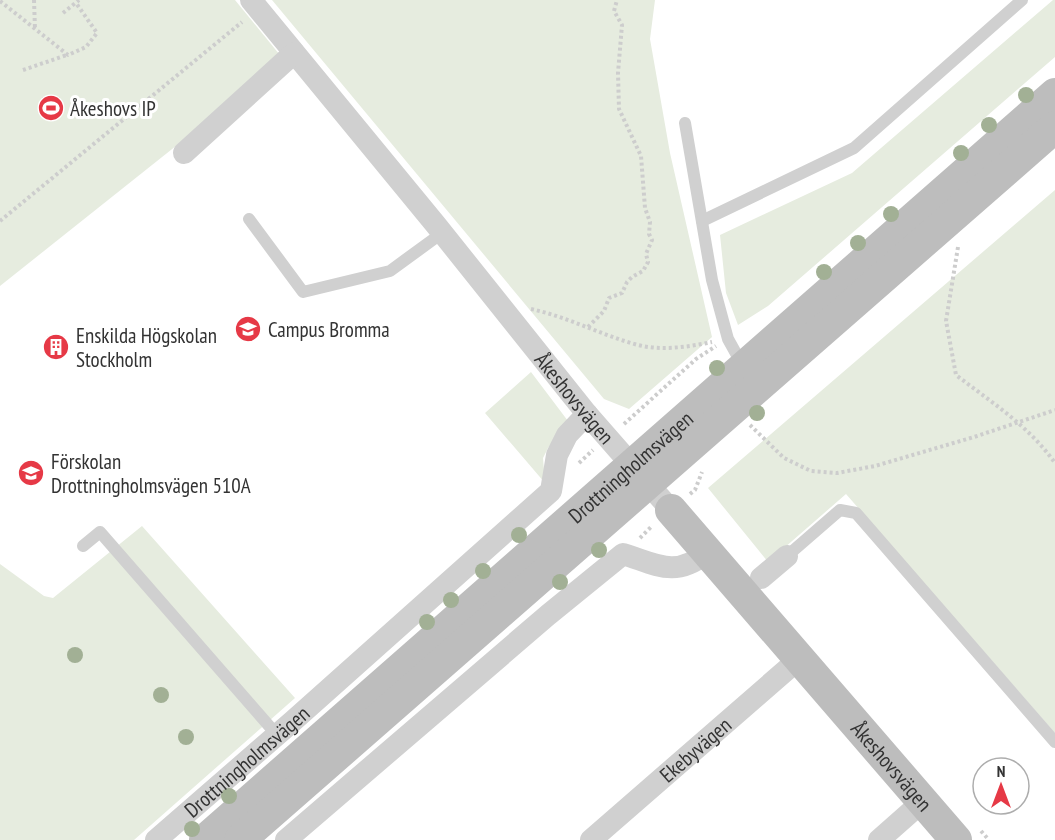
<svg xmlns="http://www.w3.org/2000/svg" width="1055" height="840" viewBox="0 0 1055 840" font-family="'PT Sans Narrow',sans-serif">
  <rect width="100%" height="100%" fill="#fff"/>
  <!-- green -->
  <g fill="#e6ecdf">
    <polygon points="0,0 235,0 284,60 0,286"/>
    <polygon points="272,0 655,0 650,39 670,153 712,337 629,409 604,399"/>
    <polygon points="1053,0 1055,0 1055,57 768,306 738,325 726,293 720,235 852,173"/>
    <polygon points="1055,190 1055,733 846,494 768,562 708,488"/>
    <polygon points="531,372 568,421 548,448 543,458 545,483 485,413"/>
    <polygon points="142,526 295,698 134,840 0,840 0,564 44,596 53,598"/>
  </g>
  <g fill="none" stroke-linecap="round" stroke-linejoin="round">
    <!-- path -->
    <g stroke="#cdcdcd" stroke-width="4" stroke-dasharray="3 3" stroke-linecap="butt">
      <polyline points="34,0 35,29"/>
      <polyline points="0,1 68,55 86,47 97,33 76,3"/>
      <polyline points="63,13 79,0"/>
      <polyline points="23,70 67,55"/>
      <polyline points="0,221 242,22"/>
      <path d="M958,247L946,321L956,375C991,402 1029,426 1055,463"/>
      <path d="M531,309C568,317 601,335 638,345C661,351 688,347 712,342"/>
      <polyline points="588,327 604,311 609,298 622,293 627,282 632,277 643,271 648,262 646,254 652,240 649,234 650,222 645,208 641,156 619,109 618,73 622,25 614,11 617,0"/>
      <polyline points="624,424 696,359 716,346"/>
      <polyline points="750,425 784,458 811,471 837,473 875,466 974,437 1055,410"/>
      <polyline points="579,463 593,450"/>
      <polyline points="690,494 695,490 702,472"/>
      <polyline points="640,538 652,526"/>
      <polyline points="981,831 989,840"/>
    </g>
    <!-- lane -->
    <g stroke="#d0d0d0" stroke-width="12">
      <polyline points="685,123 712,280 728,339 743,366"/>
      <polyline points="249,219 303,292 390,271 442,233"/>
      <polyline points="702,221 854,148 1022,0"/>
      <polyline points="83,546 100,532 277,735"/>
      <polyline points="787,556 840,510 856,513 1055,742"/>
    </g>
    <!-- street -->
    <g stroke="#d0d0d0" stroke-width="22">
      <path id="s1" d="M251,0L436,225L587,414L671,510"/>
      <polyline points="184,153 294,53"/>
      <polyline points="761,578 787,556"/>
      <path id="s2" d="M156,840L293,721L551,491L557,455L567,435L587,414"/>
      <path d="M286,840L548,615L623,554C658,565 674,578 707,553"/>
      <path id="s3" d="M591,840L799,659"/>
      <polyline points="879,840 922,802"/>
    </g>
    <!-- secondary -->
    <g stroke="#bdbdbd" stroke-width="32">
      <path id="s4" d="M671,510L956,840"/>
      <path id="s5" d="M205,840L1055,94"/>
      <polyline points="240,840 1055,127"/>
    </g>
  </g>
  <!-- trees -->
  <g fill="#a2b095">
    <circle cx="1026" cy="95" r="8"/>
    <circle cx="989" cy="125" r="8"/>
    <circle cx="961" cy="153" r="8"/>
    <circle cx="891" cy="214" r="8"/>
    <circle cx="858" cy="243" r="8"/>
    <circle cx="824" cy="272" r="8"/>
    <circle cx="717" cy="368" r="8"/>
    <circle cx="757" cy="413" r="8"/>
    <circle cx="519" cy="535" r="8"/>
    <circle cx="599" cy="550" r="8"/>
    <circle cx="483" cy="571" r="8"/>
    <circle cx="560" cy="582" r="8"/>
    <circle cx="451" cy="600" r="8"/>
    <circle cx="427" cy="622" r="8"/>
    <circle cx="75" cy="655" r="8"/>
    <circle cx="161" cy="695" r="8"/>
    <circle cx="186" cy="737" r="8"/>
    <circle cx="229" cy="796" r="8"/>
    <circle cx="192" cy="829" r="8"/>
  </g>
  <!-- icons -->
  <defs>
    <g id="stadium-disc" transform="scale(1.35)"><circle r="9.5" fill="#e63946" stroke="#fff"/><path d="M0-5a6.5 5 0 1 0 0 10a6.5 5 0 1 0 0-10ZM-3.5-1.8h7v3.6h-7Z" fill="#fff"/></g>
    <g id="university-disc" transform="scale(1.35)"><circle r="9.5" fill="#e63946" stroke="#fff"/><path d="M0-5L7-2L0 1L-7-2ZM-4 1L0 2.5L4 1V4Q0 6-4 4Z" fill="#fff"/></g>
    <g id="building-disc" transform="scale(1.35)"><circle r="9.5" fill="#e63946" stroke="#fff"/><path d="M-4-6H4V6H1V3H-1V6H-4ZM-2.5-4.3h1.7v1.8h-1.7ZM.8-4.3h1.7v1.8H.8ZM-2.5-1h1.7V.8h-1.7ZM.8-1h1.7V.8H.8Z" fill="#fff"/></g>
    <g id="school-disc" transform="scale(1.35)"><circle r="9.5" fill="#e63946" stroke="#fff"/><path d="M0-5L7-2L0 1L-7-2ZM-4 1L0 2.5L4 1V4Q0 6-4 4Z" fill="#fff"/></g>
  </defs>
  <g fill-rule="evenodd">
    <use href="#stadium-disc" x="51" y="108"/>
    <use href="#university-disc" x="248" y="329"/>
    <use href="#building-disc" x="56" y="347"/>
    <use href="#school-disc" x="31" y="473"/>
  </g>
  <g text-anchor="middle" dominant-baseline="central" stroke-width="6" stroke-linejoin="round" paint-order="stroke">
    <!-- poi labels -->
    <g font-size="21" fill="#333" stroke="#fff" text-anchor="start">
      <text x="70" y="108">Åkeshovs IP</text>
      <text x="268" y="329">Campus Bromma</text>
      <text x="76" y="335">Enskilda Högskolan<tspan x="76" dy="24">Stockholm</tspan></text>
      <text x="51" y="461">Förskolan<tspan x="51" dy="24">Drottningholmsvägen 510A</tspan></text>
    </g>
    <!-- street labels -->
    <g font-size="21" fill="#333" stroke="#fff">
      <text stroke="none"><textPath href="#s1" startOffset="513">Åkeshovsvägen</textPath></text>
      <text stroke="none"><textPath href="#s5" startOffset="566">Drottningholmsvägen</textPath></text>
      <text stroke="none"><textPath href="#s3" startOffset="138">Ekebyvägen</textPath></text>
      <text stroke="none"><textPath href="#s2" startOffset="120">Drottningholmsvägen</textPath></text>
      <text stroke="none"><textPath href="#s4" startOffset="338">Åkeshovsvägen</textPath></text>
    </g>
  </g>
  <!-- north arrow -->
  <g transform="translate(1001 786)"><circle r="28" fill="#ffffff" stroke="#adadad" stroke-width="1.5"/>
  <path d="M0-4.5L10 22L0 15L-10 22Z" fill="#e63946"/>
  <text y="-9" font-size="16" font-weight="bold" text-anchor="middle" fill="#333333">N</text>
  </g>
</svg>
